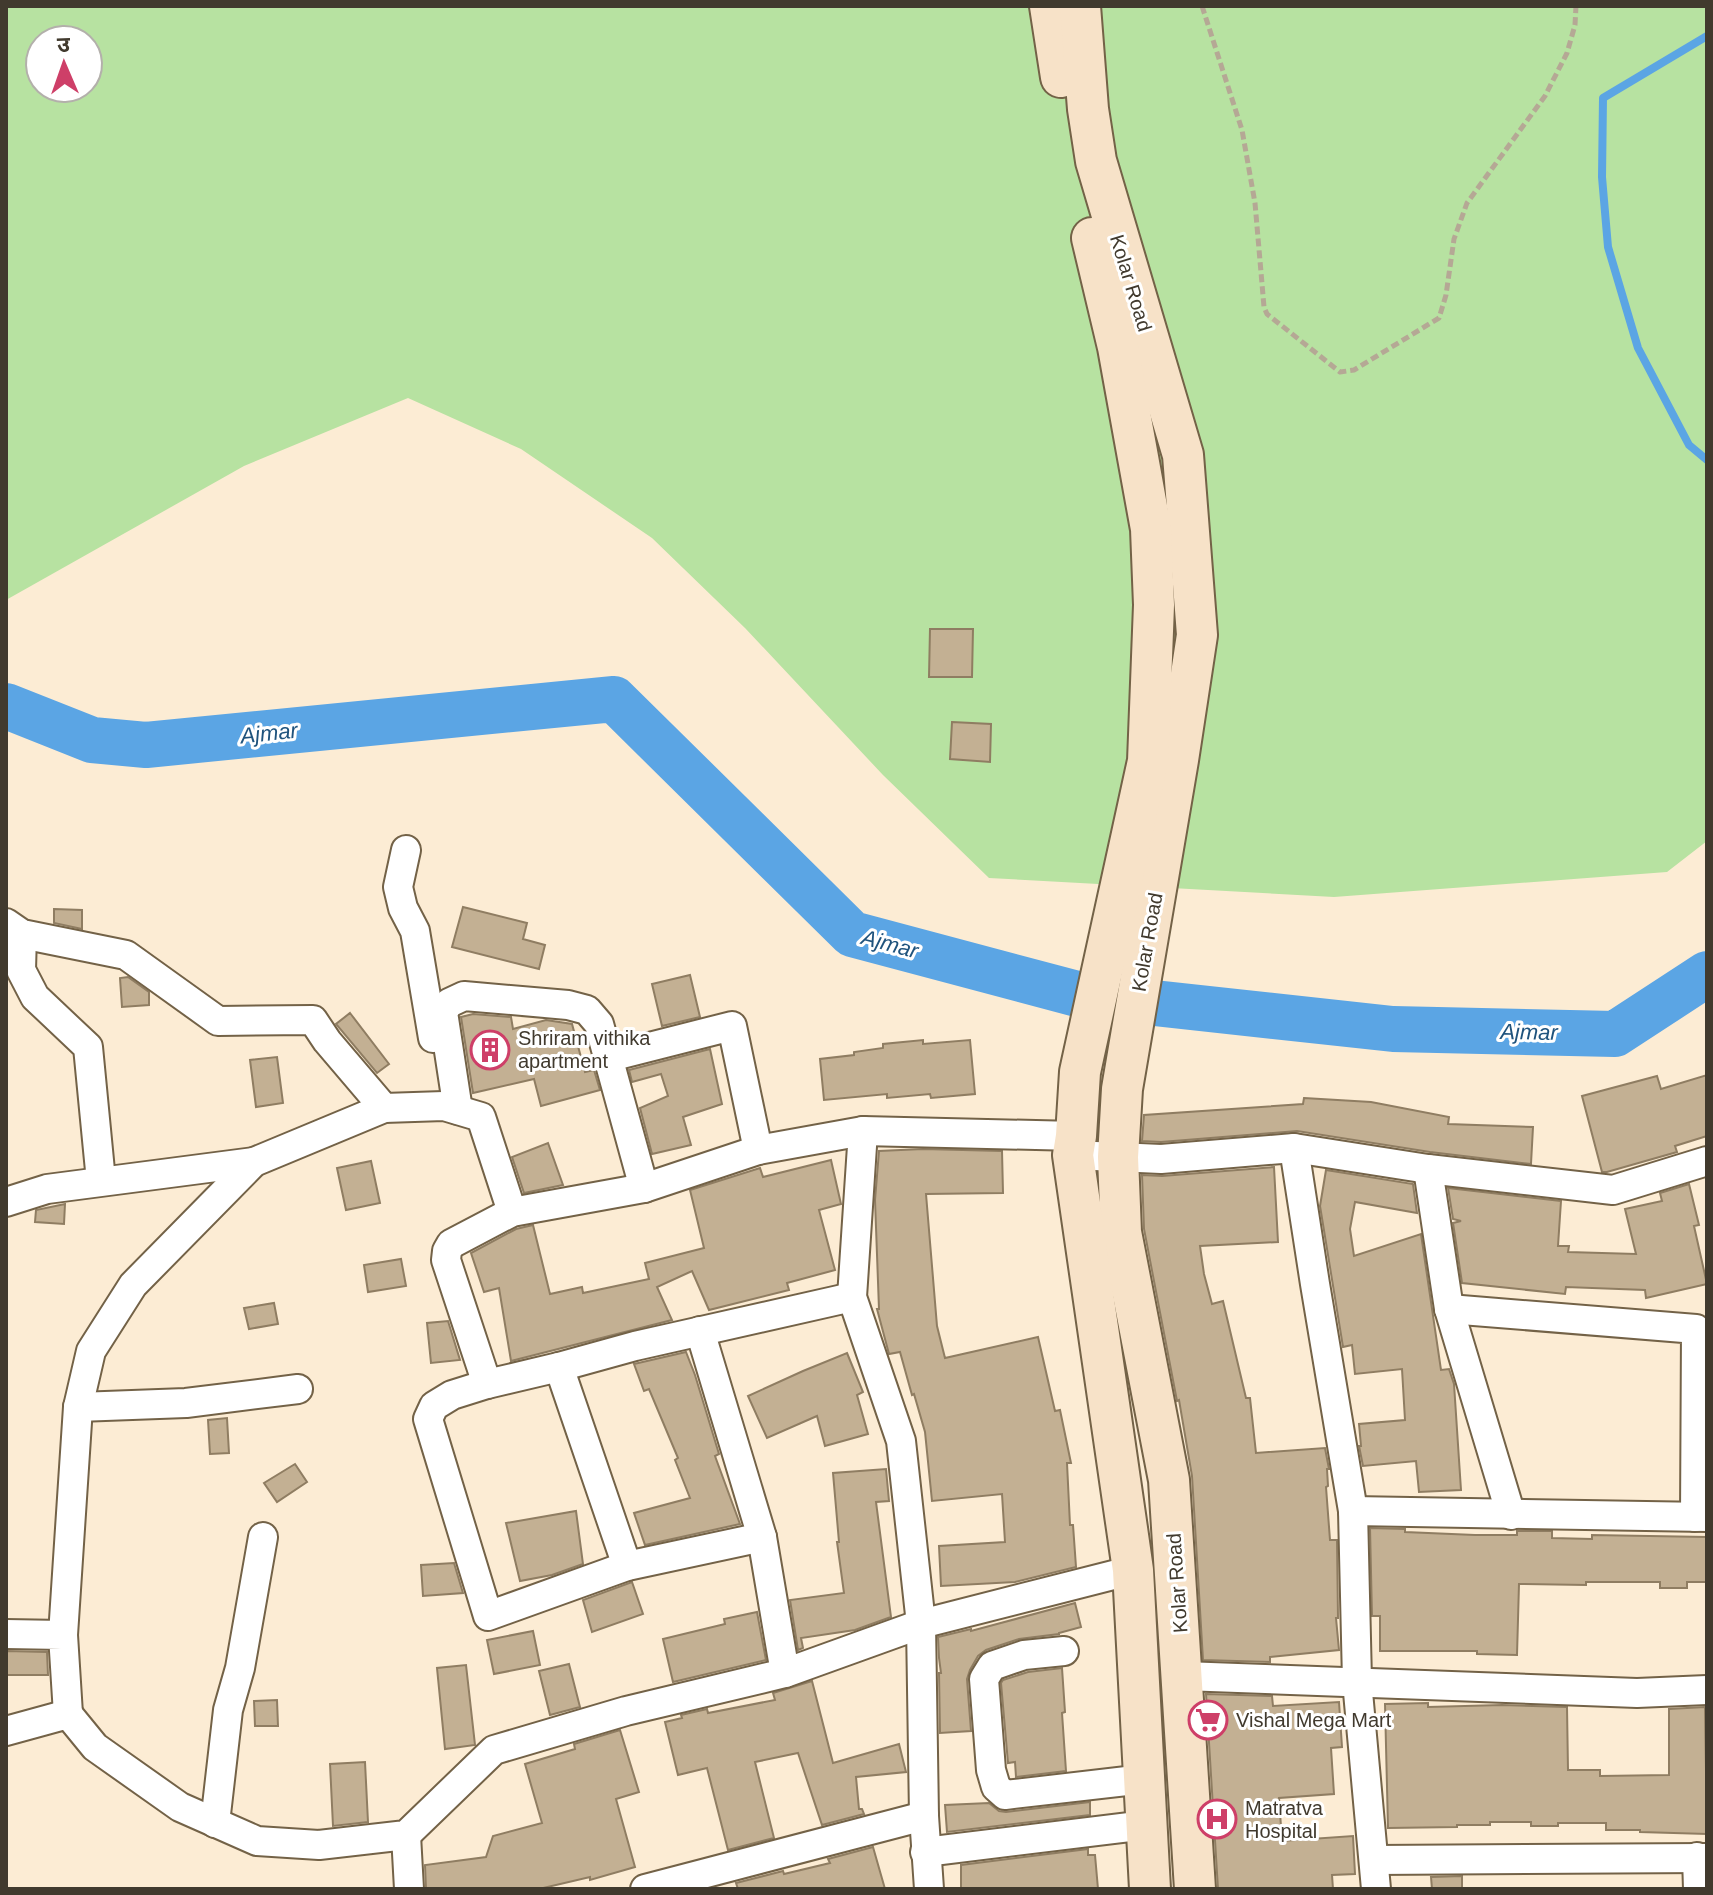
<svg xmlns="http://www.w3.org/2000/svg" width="1713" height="1895" viewBox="0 0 1713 1895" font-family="Arial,'Noto Sans Devanagari',sans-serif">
  <rect width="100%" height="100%" fill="#fcecd4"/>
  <!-- green -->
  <path fill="#b7e2a1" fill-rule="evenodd" d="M6,6H1707V841L1667,872L1334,897L989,878L883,775L745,628L652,538L521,449L408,398L244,466L6,600ZM40,40H88V88H40Z"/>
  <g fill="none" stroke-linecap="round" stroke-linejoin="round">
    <!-- stream -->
    <polyline stroke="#5ba5e4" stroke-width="8" points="1707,36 1603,98 1602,177 1608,247 1638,348 1689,445 1707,460"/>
    <!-- river -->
    <polyline stroke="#5ba5e4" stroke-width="46" points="6,706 92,740 146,745 614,699 852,934 1081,995 1393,1029 1615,1034 1707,974"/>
  </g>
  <!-- building -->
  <g fill="#c3b093" stroke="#8f7d62" stroke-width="2">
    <polygon points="930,629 973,629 972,677 929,677"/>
    <polygon points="952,722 991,724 990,762 950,759"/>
    <polygon points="463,907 527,923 523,939 545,945 539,969 452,947"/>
    <polygon points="54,909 82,910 82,929 54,923"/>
    <polygon points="690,975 700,1017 662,1026 652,984"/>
    <polygon points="128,977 149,992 149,1005 122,1007 120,978"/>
    <polygon points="350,1013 389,1064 377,1073 336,1024"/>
    <polygon points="473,1014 511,1017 513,1029 546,1020 572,1024 585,1072 594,1070 600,1090 541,1106 534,1079 473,1093 461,1017"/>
    <polygon points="923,1040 923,1044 970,1040 975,1094 931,1098 930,1094 887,1098 887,1094 824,1100 820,1059 854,1055 854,1052 883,1048 883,1044"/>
    <polygon points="710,1049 722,1104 683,1117 691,1145 652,1154 640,1108 668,1096 661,1074 632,1082 629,1070"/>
    <polygon points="277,1057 283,1103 256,1107 250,1060"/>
    <polygon points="1707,1075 1707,1136 1675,1146 1677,1152 1607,1172 1602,1172 1582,1096 1657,1076 1661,1089"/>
    <polygon points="1304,1098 1371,1102 1449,1117 1448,1124 1533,1127 1531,1164 1430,1152 1297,1131 1161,1142 1142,1141 1144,1115 1303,1104"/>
    <polygon points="548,1143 563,1185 524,1193 512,1157"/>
    <polygon points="923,1149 1002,1151 1003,1193 926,1194 937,1326 945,1358 1038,1337 1055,1411 1060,1410 1071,1463 1067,1463 1070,1525 1073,1525 1076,1567 1015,1582 941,1586 939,1546 1005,1542 1002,1494 932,1501 925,1432 914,1394 912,1395 900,1352 889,1354 877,1309 879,1309 875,1200 879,1151"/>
    <polygon points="831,1160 841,1204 819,1210 835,1270 787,1283 789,1290 709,1310 692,1271 657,1287 672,1320 511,1361 499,1288 484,1292 471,1253 516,1229 533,1225 550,1294 582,1287 583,1293 649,1279 645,1263 704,1248 690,1190 760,1168 763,1177"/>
    <polygon points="371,1161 380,1203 346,1210 337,1168"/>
    <polygon points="1274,1167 1278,1242 1200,1246 1204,1274 1212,1304 1223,1301 1246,1398 1250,1398 1256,1453 1325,1448 1329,1469 1327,1469 1328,1486 1326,1487 1330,1540 1337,1540 1338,1618 1336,1618 1339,1650 1270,1657 1270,1662 1203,1660 1192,1476 1179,1400 1177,1401 1144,1229 1142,1175 1162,1176"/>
    <polygon points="1326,1170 1413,1184 1417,1213 1355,1202 1350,1229 1354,1256 1421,1234 1441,1370 1449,1369 1454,1384 1461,1490 1419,1492 1416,1461 1363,1466 1359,1446 1361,1446 1359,1424 1405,1420 1402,1369 1355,1374 1352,1345 1343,1347 1320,1206"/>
    <polygon points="1689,1184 1699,1225 1694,1226 1707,1284 1646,1298 1645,1290 1566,1287 1565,1294 1462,1283 1453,1223 1461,1221 1453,1219 1448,1188 1561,1201 1558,1246 1569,1246 1568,1252 1636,1254 1625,1209 1662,1201 1660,1193"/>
    <polygon points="65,1204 64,1224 35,1222 36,1210"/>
    <polygon points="401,1259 406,1286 368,1292 364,1265"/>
    <polygon points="274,1303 278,1324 249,1329 244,1308"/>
    <polygon points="448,1321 460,1360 431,1363 427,1323"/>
    <polygon points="686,1352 695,1375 719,1454 715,1456 740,1524 645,1545 634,1513 690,1498 675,1460 678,1458 649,1389 644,1391 634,1364"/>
    <polygon points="847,1353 863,1392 857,1395 868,1434 825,1446 817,1416 767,1438 748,1396 803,1371"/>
    <polygon points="227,1418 229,1453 210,1454 208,1420"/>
    <polygon points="295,1464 307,1482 277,1502 264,1483"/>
    <polygon points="886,1469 889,1501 876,1502 891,1617 855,1630 801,1638 803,1648 798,1650 790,1600 844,1593 837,1542 839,1542 833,1473"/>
    <polygon points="576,1511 583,1564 552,1575 520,1581 506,1523"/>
    <polygon points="1370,1528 1405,1529 1405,1532 1475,1535 1517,1535 1517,1531 1552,1531 1552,1538 1592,1539 1592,1535 1707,1537 1707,1582 1687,1582 1687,1588 1660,1588 1660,1582 1586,1582 1586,1585 1519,1584 1517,1655 1477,1654 1477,1651 1380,1651 1380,1616 1372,1616"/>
    <polygon points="454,1563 463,1593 423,1596 421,1565"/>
    <polygon points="632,1582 643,1614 592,1632 583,1600"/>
    <polygon points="1075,1603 1081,1627 1059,1633 1059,1634 1019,1639 986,1650 978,1656 970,1670 967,1679 971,1731 940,1733 939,1673 941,1673 939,1658 938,1637 971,1629 971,1631"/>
    <polygon points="757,1612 766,1660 673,1682 663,1639 725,1624 724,1619"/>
    <polygon points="533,1631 540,1665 494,1674 487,1640"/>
    <polygon points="6,1651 47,1652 48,1675 6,1675"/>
    <polygon points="569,1664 580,1707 550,1715 539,1671"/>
    <polygon points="466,1665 475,1745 445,1749 437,1668"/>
    <polygon points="1062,1668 1065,1712 1062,1713 1066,1771 1016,1777 1015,1762 1008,1763 1001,1683 1003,1680 1028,1672"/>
    <polygon points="812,1681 833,1763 899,1744 906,1772 856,1777 859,1809 862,1809 864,1814 822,1825 798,1753 755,1762 774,1838 728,1850 707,1768 678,1775 665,1722 682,1718 681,1715 707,1709 708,1713 775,1700 773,1693"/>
    <polygon points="1206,1694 1272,1696 1273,1706 1339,1702 1342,1747 1331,1748 1334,1794 1279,1798 1282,1841 1353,1836 1355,1874 1332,1875 1333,1889 1218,1889"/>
    <polygon points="277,1700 278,1726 255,1726 254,1701"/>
    <polygon points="1428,1703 1428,1707 1502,1705 1567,1707 1568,1770 1600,1770 1600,1776 1669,1775 1669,1709 1705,1707 1707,1834 1640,1832 1640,1830 1606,1830 1606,1823 1558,1823 1558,1826 1531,1826 1531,1822 1490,1822 1490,1825 1457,1825 1457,1827 1388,1828 1385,1704"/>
    <polygon points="620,1730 639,1792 616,1799 635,1867 590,1880 590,1877 539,1889 426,1889 425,1865 486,1857 493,1836 542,1823 525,1764 575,1749 574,1744"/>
    <polygon points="365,1762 368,1822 333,1826 330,1764"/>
    <polygon points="1090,1802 1090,1815 947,1832 945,1805 989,1803 999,1811 1006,1812"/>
    <polygon points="873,1847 885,1889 738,1889 736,1883 783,1871 784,1874 830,1863 828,1859"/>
    <polygon points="1088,1849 1088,1855 1095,1855 1098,1889 961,1889 961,1865"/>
    <polygon points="1462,1876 1462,1889 1432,1889 1431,1877"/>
  </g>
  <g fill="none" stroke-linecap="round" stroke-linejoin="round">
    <!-- street casing -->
    <g stroke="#736247" stroke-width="32">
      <g id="street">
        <polyline points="406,850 398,887 403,908 415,931 433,1038"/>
        <polyline points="6,923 22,934 126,955 218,1021 313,1020 327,1041 384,1108"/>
        <polyline points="22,934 21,970 35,997 88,1047 101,1181"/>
        <polyline points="610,1057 732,1026 758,1150"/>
        <polyline points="458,1110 443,1012 449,1003 464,996 568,1005 587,1010 599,1024 644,1188"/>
        <polyline points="863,1131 852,1297 901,1441 921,1624 924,1816 929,1889"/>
        <polyline points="1294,1148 1315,1284 1353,1511 1357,1681 1376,1889"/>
        <polyline points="1073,1155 1161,1159 1294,1148 1428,1169 1613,1190 1707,1161"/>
        <polyline points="1428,1169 1449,1309 1511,1515"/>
        <polyline points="6,1202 47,1189 254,1162"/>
        <polyline points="1449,1309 1696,1329 1695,1517"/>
        <polyline points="700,1331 762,1537 785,1673"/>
        <polyline points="559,1367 627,1566"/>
        <polyline points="487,1384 446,1260 447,1251 451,1244 512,1212 644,1188 758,1150 863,1131 1076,1136"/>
        <polyline points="78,1407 186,1403 298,1389"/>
        <polyline points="1353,1511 1707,1517"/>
        <polyline points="762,1537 627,1566 488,1616 428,1419 434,1406 452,1395 487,1384 559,1367 635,1346 852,1297"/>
        <polyline points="6,1634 63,1635 68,1714"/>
        <polyline points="63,1635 78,1407 91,1351 133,1285 254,1162 384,1108 444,1106 481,1117 512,1212"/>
        <polyline points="1064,1651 1024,1655 992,1666 984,1679 991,1770 996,1787 1005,1795 1144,1779"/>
        <polyline points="1183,1676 1637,1693 1707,1690"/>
        <polyline points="6,1731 68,1714 95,1747 180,1807 257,1841 319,1845 406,1835 494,1750 626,1711 785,1673 921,1624 1133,1570"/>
        <polyline points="215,1823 228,1710 240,1668 263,1537"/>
        <polyline points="406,1835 409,1889"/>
        <polyline points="925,1852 1146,1825"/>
        <polyline points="1697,1857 1698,1889"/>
        <polyline points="1374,1860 1707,1858"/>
        <polyline points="645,1889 924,1816"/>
      </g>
    </g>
    <!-- secondary casing -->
    <g stroke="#736247" stroke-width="44">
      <g id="secondary">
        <polyline points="1050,6 1061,77"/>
        <polyline points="1080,6 1088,109 1096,161 1183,455 1197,635 1178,760 1122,1089 1118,1157 1121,1232 1169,1480 1195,1889"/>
        <polyline points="1092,238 1118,347 1151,529 1154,605 1148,761 1080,1072 1076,1136 1073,1155 1133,1570 1150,1889"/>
      </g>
    </g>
    <!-- path -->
    <polyline stroke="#b5a895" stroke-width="5" stroke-dasharray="8 4" stroke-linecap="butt" points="1202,6 1242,130 1255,203 1264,307 1267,314 1340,372 1354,370 1439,318 1446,295 1454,239 1467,203 1545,96 1567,53 1575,25 1576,6"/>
    <!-- street -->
    <use href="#street" stroke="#fff" stroke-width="28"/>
    <!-- secondary -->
    <use href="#secondary" stroke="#f7e2c8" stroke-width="40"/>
  </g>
  <!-- icons -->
  <defs>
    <g id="building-ring" transform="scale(2)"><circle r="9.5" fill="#fff" stroke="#ce3f68" stroke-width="1.5"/><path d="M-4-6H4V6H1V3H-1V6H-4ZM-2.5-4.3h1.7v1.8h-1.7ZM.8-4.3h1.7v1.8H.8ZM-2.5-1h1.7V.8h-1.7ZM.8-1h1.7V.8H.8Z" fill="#ce3f68"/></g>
    <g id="supermarket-ring" transform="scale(2)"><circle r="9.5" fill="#fff" stroke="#ce3f68" stroke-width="1.5"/><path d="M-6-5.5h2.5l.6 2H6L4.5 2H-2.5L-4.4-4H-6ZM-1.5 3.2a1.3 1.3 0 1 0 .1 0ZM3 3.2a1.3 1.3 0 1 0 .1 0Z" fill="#ce3f68"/></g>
    <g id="hospital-ring" transform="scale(2)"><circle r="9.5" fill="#fff" stroke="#ce3f68" stroke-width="1.5"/><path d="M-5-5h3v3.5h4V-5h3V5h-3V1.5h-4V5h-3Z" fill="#ce3f68"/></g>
  </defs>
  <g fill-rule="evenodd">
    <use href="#building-ring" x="490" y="1050"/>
    <use href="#supermarket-ring" x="1208" y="1720"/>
    <use href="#hospital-ring" x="1217" y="1819"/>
  </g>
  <g text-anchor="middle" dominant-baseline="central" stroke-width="6" stroke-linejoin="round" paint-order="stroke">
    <!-- street labels -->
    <g font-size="20" fill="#413a2e" stroke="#fff">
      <text transform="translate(1131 283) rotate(73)">Kolar Road</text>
      <text transform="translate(1147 942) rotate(-80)">Kolar Road</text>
      <text transform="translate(1177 1583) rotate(-94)">Kolar Road</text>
    </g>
    <!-- poi labels -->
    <g font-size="20" fill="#413a2e" stroke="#fff" text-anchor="start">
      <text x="518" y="1038">Shriram vithika<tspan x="518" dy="23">apartment</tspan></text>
      <text x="1236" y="1720">Vishal Mega Mart</text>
      <text x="1245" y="1808">Matratva<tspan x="1245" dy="23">Hospital</tspan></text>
    </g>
    <!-- water labels -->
    <g font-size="22" font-style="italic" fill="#1f537d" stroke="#fff">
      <text transform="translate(269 733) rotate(-6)">Ajmar</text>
      <text transform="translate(890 944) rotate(15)">Ajmar</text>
      <text transform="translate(1529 1032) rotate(1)">Ajmar</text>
    </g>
  </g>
  <!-- border -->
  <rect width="1713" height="1895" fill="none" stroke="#413a2e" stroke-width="16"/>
  <!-- north arrow -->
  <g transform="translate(64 64) rotate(358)"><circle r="38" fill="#ffffff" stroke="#b3b0ab" stroke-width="2"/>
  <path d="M0-6L14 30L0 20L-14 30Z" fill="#ce3f68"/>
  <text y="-12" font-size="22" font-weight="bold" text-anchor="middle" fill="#413a2e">उ</text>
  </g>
</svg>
